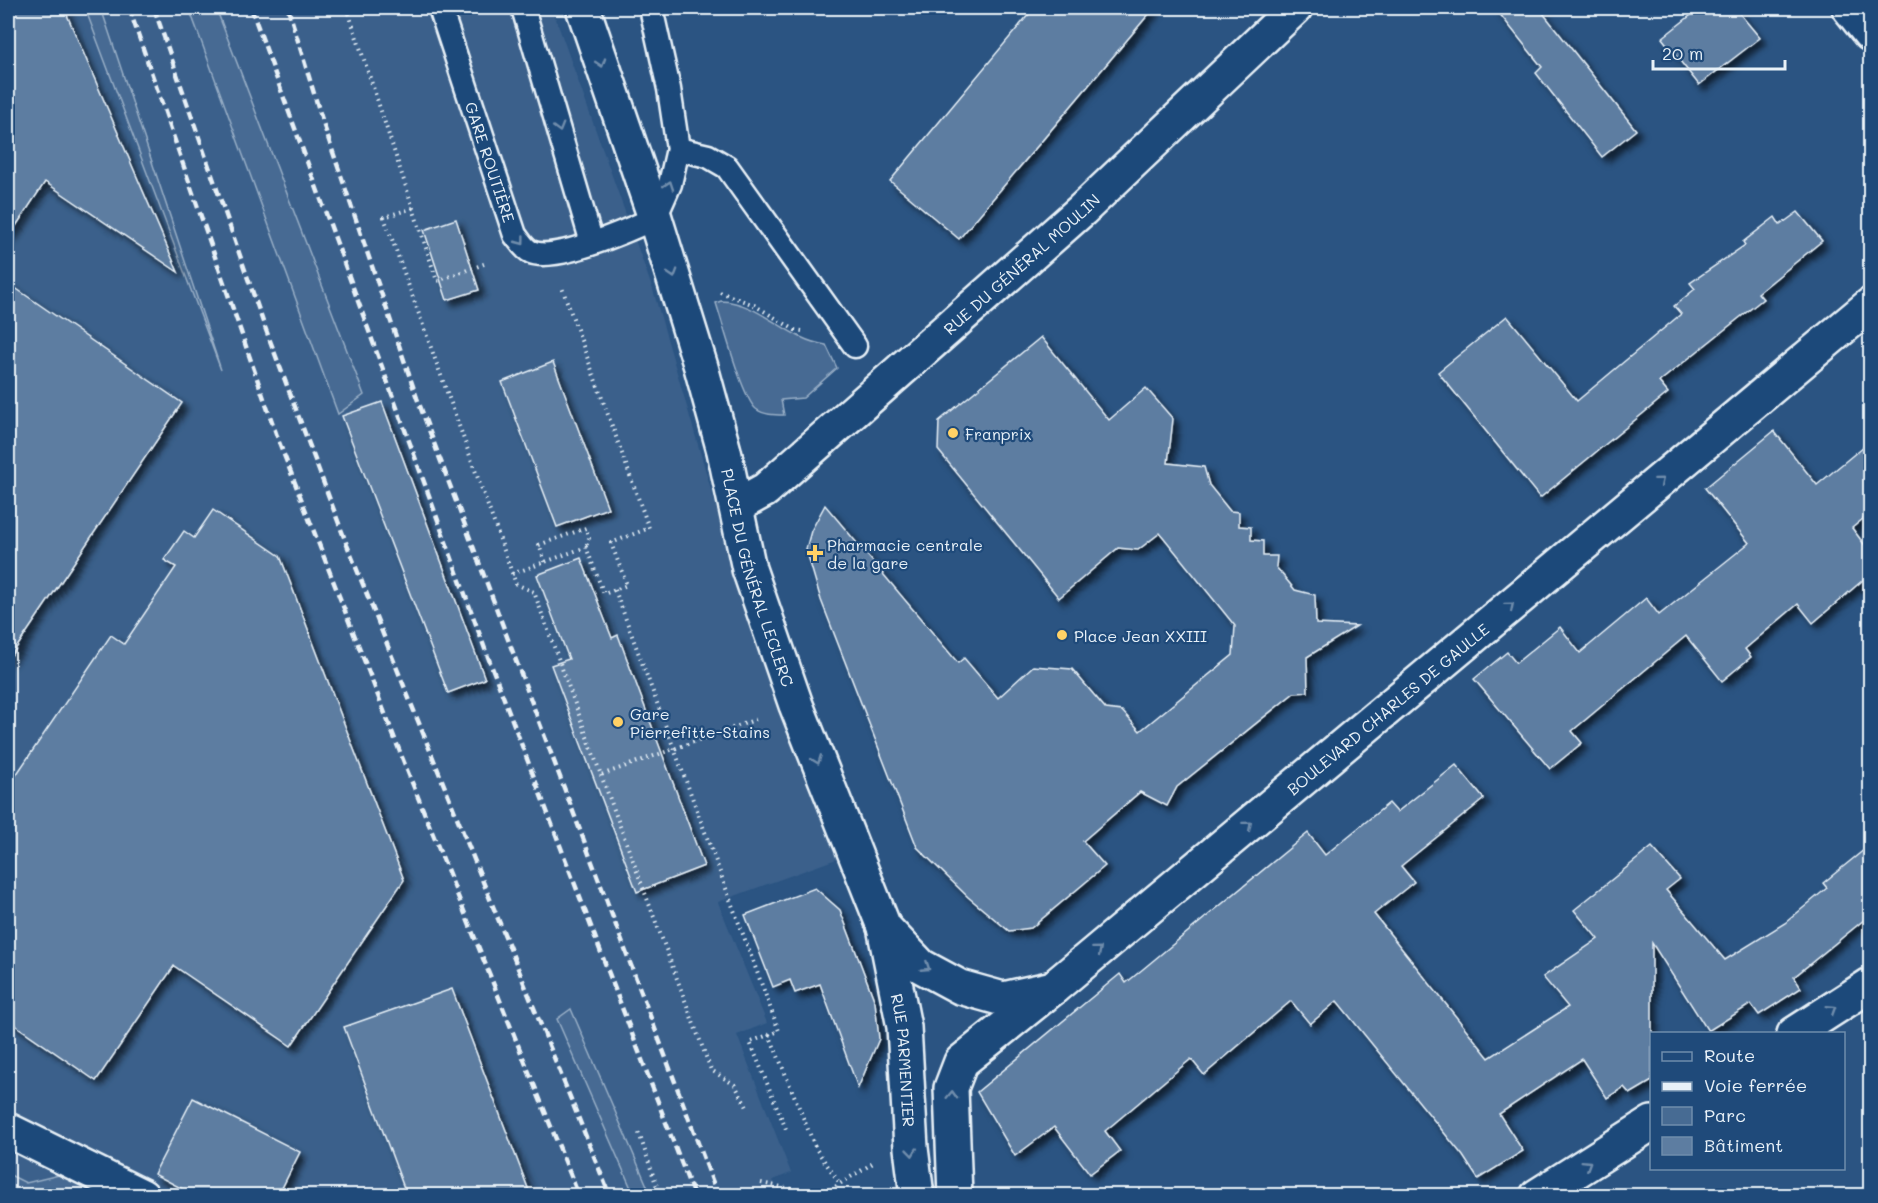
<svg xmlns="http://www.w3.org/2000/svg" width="1878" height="1203" viewBox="0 0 1878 1203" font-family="Mali,sans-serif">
  <defs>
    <filter id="shadow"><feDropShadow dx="5.5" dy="5.5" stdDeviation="3" flood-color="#0009"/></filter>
  </defs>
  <rect width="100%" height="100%" fill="#2b5482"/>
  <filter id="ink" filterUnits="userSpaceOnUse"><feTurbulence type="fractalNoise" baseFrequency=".0167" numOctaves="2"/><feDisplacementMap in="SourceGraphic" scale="12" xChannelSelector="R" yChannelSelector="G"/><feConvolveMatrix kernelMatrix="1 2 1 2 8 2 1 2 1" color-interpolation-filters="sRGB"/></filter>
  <g filter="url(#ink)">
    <!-- built -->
    <polygon fill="#3a608b" points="8,8 552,8 653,290 735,572 842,857 718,902 767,1023 737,1035 791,1173 773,1180 778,1195 8,1195"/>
    <!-- green -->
    <g fill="#476b93" stroke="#98aec6" stroke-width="1.5">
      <polygon points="85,8 101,8 221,370"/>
      <polygon points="189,8 216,8 364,395 338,414"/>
      <path d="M721,301C760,302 787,340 826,345L837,368L803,398L781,400L784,415C774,415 764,415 756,409C742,397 723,324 716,303Z"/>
      <polygon points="571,1009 651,1195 634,1195 557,1019"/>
      <polygon points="8,1174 26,1183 59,1175 101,1195 8,1195"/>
    </g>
    <!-- building -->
    <g fill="#5d7da1" stroke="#e8f1f8" stroke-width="1.5" filter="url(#shadow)">
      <polygon points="8,8 64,8 178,272 45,182 8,238"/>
      <polygon points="1034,8 1154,8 959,239 890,181"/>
      <polygon points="1495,8 1539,8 1636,130 1602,157 1536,73 1542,67"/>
      <polygon points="1700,8 1735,8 1760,38 1699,85 1662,38"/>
      <polygon points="1798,212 1822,241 1758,293 1763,299 1659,382 1668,393 1540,498 1438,372 1507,316 1577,401 1681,314 1674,306 1695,289 1690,283 1745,245 1743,242 1775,217 1780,225"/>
      <polygon points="456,219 479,290 447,300 424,230"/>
      <polygon points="8,283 182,403 8,660"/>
      <polygon points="1041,337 1109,420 1146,388 1173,419 1168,463 1204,467 1209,485 1230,511 1239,512 1239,526 1251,527 1251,540 1263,541 1263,556 1277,556 1276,567 1295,590 1315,595 1316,624 1357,626 1307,657 1308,692 1294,693 1177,787 1167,806 1140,792 1083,841 1105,866 1031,928 1009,931 968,897 917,847 821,600 806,549 811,531 825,505 958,663 964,658 998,698 1033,666 1072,669 1106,709 1122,711 1140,731 1233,655 1235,626 1160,533 1138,550 1118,548 1059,598 938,450 939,421"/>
      <polygon points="553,362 608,508 557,527 502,382"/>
      <polygon points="382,402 485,679 448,693 342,416"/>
      <polygon points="1774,431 1817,485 1870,441 1870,513 1852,528 1870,552 1870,574 1813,623 1798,604 1745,649 1751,657 1722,681 1686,636 1572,731 1582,743 1550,769 1474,679 1507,652 1516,663 1560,627 1580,653 1646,598 1659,615 1749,543 1705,488"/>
      <polygon points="213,510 280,556 404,880 291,1046 174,966 96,1081 8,1020 8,787 111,635 124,644 176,567 164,560 184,531 194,538"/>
      <polygon points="581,558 612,638 618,635 704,866 637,892 551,665 569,659 537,575"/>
      <polygon points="1456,765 1484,799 1401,866 1414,882 1374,914 1489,1058 1568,1007 1543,977 1598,939 1574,910 1652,847 1680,879 1666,890 1725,960 1785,923 1827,888 1823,883 1870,845 1870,915 1794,977 1801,988 1759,1015 1751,1004 1708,1031 1652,943 1652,1081 1630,1094 1624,1087 1607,1098 1582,1059 1499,1114 1523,1151 1478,1179 1463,1156 1337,1001 1310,1024 1291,1001 1204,1075 1191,1059 1105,1131 1120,1151 1090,1174 1054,1127 1015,1156 977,1092 1120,974 1126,983 1308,833 1325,855 1389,803 1397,812"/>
      <polygon points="815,888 840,910 875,1002 879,1039 858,1088 820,984 795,993 790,980 773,987 745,915"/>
      <polygon points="452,989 531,1196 407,1196 344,1027"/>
      <polygon points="193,1098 300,1152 278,1196 196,1196 154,1174"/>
    </g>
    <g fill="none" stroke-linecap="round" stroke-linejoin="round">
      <!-- service casing -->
      <g stroke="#e8f1f8" stroke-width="27">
        <g id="service">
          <path id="s1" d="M440,8L515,235C520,241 524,249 531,252C555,263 631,229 655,218L670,184L678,149L669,89L651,8"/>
          <polyline points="523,8 592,243"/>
          <polyline points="678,149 708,156 727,167 855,346"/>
        </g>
      </g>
      <!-- minor casing -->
      <g stroke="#e8f1f8" stroke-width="38">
        <g id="minor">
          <polyline points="1849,8 1870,34"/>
          <path id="s2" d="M736,506L765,490L1082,210L1295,8"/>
          <path id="s3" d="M884,927L904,1027L911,1148L917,1196"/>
          <polyline points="1794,1034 1870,985"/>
          <polyline points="8,1130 142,1196"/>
          <polyline points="955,1196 951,1088 961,1062 1053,988"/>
          <polyline points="1537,1196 1652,1123"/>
        </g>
      </g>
      <!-- tertiary casing -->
      <g stroke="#e8f1f8" stroke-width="38">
        <g id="tertiary">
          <path id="s4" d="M583,8L655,218L701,367L724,451L749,569L796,705L884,927L921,966L960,987L1003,999L1053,988L1870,305"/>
        </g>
      </g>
      <!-- path -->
      <g stroke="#e8f1f8" stroke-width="4" stroke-dasharray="1.5 4.5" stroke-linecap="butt">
        <polyline points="347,8 437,281 484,264"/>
        <polyline points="413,208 384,217 516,584 534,592 601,775 760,718"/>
        <polyline points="720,292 754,305 795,330 802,331"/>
        <polyline points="545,562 539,545 586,528 589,538 586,547"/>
        <polyline points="512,574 586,547 604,594 627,585 611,543 649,528 561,285"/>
        <polyline points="615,590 779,1031 750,1042 786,1129"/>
        <polyline points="601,775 711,1070 735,1085 748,1109"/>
        <polyline points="769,1034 816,1149 839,1182"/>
        <polyline points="639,1133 660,1196"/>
        <polyline points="761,1183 822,1195 873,1163"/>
      </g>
      <!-- service -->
      <use href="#service" stroke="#1f4a7a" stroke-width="22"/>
      <!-- minor -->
      <use href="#minor" stroke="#1f4a7a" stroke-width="33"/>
      <!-- tertiary -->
      <use href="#tertiary" stroke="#1f4a7a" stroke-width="33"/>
      <!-- rail -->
      <g stroke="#e8f1f8" stroke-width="4.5" stroke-dasharray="9 4.5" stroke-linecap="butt">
        <polyline points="129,8 279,442 407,770 579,1196"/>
        <polyline points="154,8 263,322 347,545 610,1196"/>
        <polyline points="251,8 485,649 694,1196"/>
        <polyline points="288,8 323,123 417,398 718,1196"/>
      </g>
    </g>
    <!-- one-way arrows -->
    <defs><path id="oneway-chevron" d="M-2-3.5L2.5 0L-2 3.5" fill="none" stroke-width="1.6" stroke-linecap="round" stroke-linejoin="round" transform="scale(1.5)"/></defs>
    <g stroke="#6f8dac">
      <use href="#oneway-chevron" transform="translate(601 63) rotate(72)"/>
      <use href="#oneway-chevron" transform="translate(559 128) rotate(74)"/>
      <use href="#oneway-chevron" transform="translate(669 185) rotate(-71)"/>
      <use href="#oneway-chevron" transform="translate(521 241) rotate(53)"/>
      <use href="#oneway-chevron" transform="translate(673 274) rotate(73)"/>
      <use href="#oneway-chevron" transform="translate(1660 481) rotate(-40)"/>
      <use href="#oneway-chevron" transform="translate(1510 606) rotate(-40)"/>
      <use href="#oneway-chevron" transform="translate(817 760) rotate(69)"/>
      <use href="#oneway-chevron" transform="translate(1248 825) rotate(-40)"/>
      <use href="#oneway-chevron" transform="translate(1098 950) rotate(-40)"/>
      <use href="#oneway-chevron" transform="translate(926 967) rotate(33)"/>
      <use href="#oneway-chevron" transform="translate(1832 1009) rotate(-32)"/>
      <use href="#oneway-chevron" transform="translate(952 1095) rotate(-88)"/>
      <use href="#oneway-chevron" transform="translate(912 1152) rotate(84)"/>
      <use href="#oneway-chevron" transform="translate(1587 1164) rotate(-32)"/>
    </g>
  </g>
  <!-- markers -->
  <g fill="#ffd166" stroke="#1f4a7a" stroke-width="2">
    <circle cx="953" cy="433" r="6"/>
    <path d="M812 544h6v6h6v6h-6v6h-6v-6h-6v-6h6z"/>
    <circle cx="1062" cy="635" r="6"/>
    <circle cx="618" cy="722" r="6"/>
  </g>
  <g text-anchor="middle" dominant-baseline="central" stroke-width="4.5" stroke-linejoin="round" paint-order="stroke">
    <!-- street labels -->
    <g font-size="16" fill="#e8f1f8" stroke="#1f4a7a">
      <text stroke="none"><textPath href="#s1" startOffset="162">GARE ROUTIÈRE</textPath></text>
      <text stroke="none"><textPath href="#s2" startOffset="375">RUE DU GÉNÉRAL MOULIN</textPath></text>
      <text stroke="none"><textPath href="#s4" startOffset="596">PLACE DU GÉNÉRAL LECLERC</textPath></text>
      <text stroke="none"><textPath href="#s4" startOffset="1598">BOULEVARD CHARLES DE GAULLE</textPath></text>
      <text stroke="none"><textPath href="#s3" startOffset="135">RUE PARMENTIER</textPath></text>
    </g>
    <!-- poi labels -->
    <g font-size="16" fill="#e8f1f8" stroke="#1f4a7a" text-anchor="start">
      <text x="965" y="433">Franprix</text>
      <text x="827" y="544">Pharmacie centrale<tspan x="827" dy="18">de la gare</tspan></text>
      <text x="1074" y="635">Place Jean XXIII</text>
      <text x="630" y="713">Gare<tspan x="630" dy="18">Pierrefitte-Stains</tspan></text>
    </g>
  </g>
  <!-- margin -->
  <rect width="1878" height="1203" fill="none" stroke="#1f4a7a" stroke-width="30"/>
  <rect x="15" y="15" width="1848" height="1173" fill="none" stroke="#e8f1f8" stroke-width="2" filter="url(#ink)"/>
  <!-- legend -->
  <rect x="1650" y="1032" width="195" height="138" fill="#1f4a7a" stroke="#6f8dac" stroke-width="1.5"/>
  <rect x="1662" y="1052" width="30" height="9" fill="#1f4a7a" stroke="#6f8dac" stroke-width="1.5"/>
  <text x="1704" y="1062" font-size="18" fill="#e8f1f8">Route</text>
  <rect x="1662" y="1082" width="30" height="9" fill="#e8f1f8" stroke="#6f8dac" stroke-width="1.5"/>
  <text x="1704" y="1092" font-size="18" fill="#e8f1f8">Voie ferrée</text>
  <rect x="1662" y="1107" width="30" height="18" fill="#476b93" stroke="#6f8dac" stroke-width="1.5"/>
  <text x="1704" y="1122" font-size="18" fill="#e8f1f8">Parc</text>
  <rect x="1662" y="1137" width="30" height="18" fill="#5d7da1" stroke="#6f8dac" stroke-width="1.5"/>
  <text x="1704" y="1152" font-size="18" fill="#e8f1f8">Bâtiment</text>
  <!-- scale -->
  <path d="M1653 60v9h132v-9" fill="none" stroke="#e8f1f8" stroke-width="3"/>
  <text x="1662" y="60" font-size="18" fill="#e8f1f8" stroke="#1f4a7a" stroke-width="4.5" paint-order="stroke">20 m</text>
</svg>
